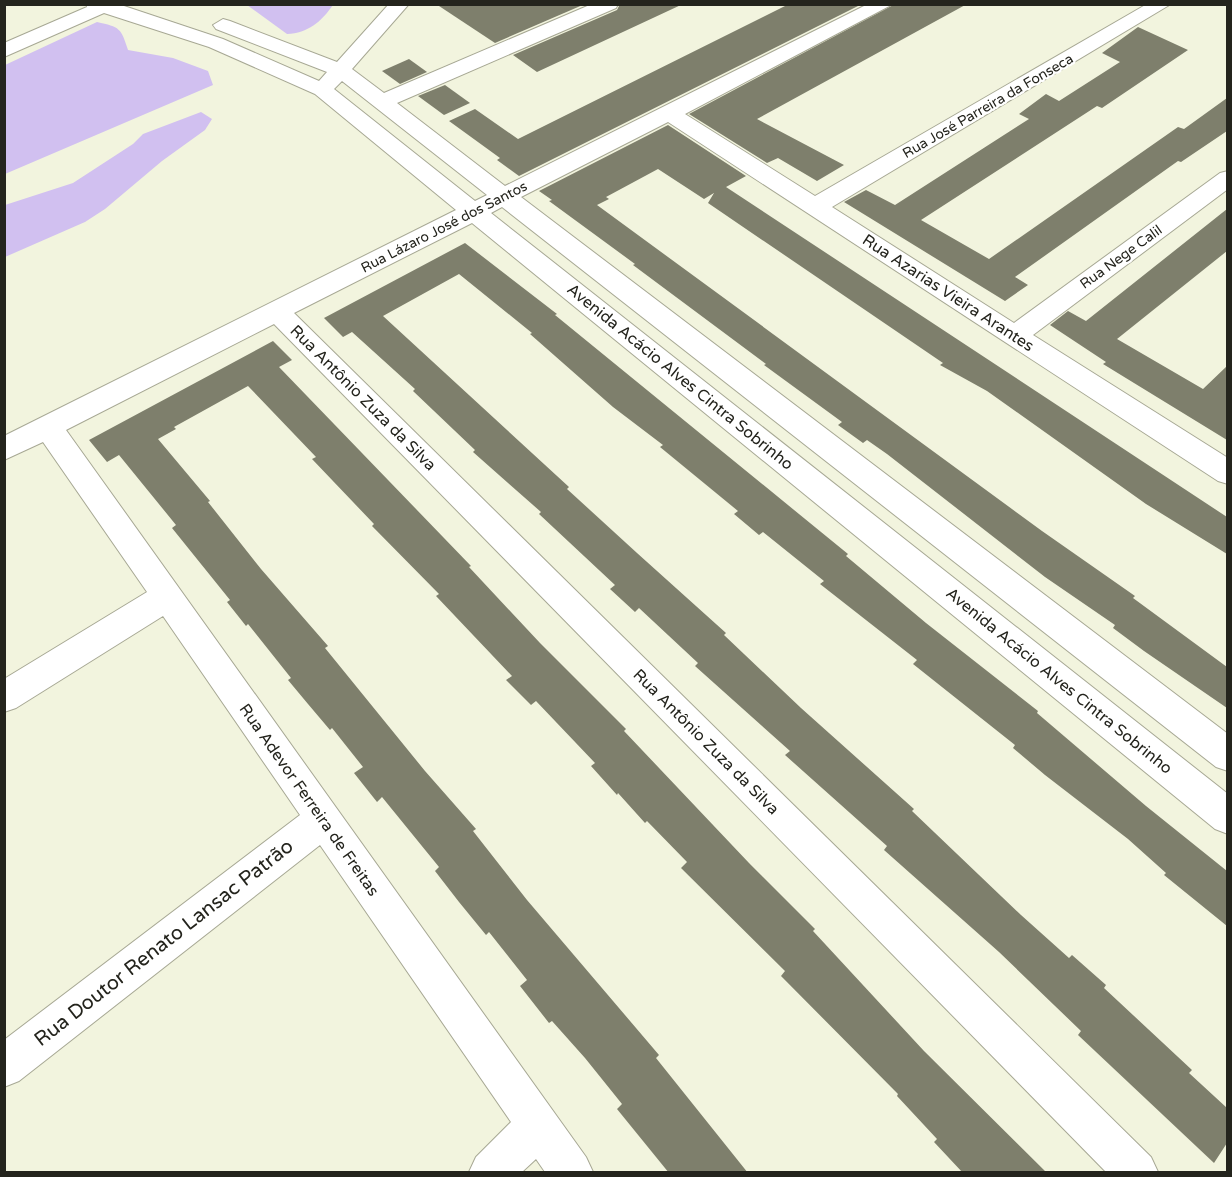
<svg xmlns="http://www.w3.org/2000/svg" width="1232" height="1177" viewBox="0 0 1232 1177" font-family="'Varela Round',sans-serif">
  <rect width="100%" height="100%" fill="#f2f4de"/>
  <!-- green -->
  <g fill="#d1c0f0">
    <path d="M247,5H333C321,22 308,33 287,34Z"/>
    <path d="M97,22C120,27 121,28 128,50L173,58L208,71L213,85L5,174V65Z"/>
    <polygon points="201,112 212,119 205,130 162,161 105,209 85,222 5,257 5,205 73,183 133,144 143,134"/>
  </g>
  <!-- building -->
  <g fill="#7e7f6c">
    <polygon points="436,4 585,4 495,43"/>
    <polygon points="620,4 683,4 537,72 513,55 617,10"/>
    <polygon points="789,4 862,4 519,176 497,160 500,158 449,121 475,109 518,139"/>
    <polygon points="895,4 967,4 757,119 844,165 817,181 778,158 767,163 689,114"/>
    <polygon points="1138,27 1188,50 1102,108 1097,106 921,220 989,259 1178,127 1184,129 1227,98 1227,131 1181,162 1178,161 1015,277 1028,285 1005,301 844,202 866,190 895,205 1029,119 1019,114 1046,94 1059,101 1120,62 1102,53"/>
    <polygon points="409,59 427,72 400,84 382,71"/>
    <polygon points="445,85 470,103 444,115 418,96"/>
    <polygon points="668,125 746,176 726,187 1227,517 1227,554 1146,504 987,391 940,365 943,363 708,203 714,193 704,199 658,169 606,197 609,199 597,205 1042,531 1135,596 1133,598 1227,667 1227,708 1144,651 1113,628 1115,625 1045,577 887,454 867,440 863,443 838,425 842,422 764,365 766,364 633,265 635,264 549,201 552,200 539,191"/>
    <polygon points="1227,209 1227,251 1117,339 1203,389 1227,366 1227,440 1103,364 1106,362 1050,325 1068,311 1086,321"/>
    <polygon points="465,243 557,314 555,315 848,554 846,556 926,623 1038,711 1037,713 1146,806 1227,871 1227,926 1164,875 1166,873 1128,839 1045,775 1013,748 1015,745 913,664 917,660 820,584 824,581 763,532 759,535 734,514 738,511 660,447 663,445 613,407 530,334 532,333 459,274 383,316 569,487 567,489 637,553 726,633 724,635 801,708 914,809 912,811 1021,915 1069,958 1072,955 1106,985 1104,988 1192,1070 1189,1073 1227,1108 1227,1143 1214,1163 1078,1035 1081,1031 999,952 884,850 887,846 785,755 790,751 695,666 698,663 639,608 635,612 610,589 615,585 539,514 541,512 473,452 475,450 413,391 415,389 352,332 343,337 324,318"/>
    <polygon points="273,341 292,360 279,367 471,566 469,567 540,643 626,729 624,731 749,863 815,929 813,931 924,1051 1047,1173 963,1173 934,1142 937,1139 897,1096 898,1094 781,976 785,971 681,868 687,862 647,821 645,823 618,793 617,795 591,766 595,763 536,701 531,705 506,680 512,676 436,596 439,594 372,526 374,524 312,459 316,457 248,386 174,427 176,429 158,439 210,501 208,502 261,569 328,646 325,648 425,771 476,829 473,831 527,900 659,1055 656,1058 748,1173 669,1173 617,1109 622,1104 585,1058 552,1021 549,1023 520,986 527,980 489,932 486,935 459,902 435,871 439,867 382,797 377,802 354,773 363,767 332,728 330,730 308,704 288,680 291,678 248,624 246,626 227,602 230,600 172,528 176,525 119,455 107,462 89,440"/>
  </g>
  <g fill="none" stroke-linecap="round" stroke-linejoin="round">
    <!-- minor casing -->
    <g stroke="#a7a894" stroke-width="2">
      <path id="minor" d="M86,4H118L223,39L319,81L327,72L216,29L213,25L223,19L230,21L337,62L389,4H409L352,69L384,93L592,4H618L616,8L397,103L505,186L868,4H893L685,114L815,196L1147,4H1171L832,207L1014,323L1220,173L1228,171V189L1033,335L1228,458V484L1218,481L668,122L521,197L1228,734V771L1216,767L502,207L491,213L1228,794V834L1215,829L472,223L294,313L1151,1157L1158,1172H1106L274,324L66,430L586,1157L593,1172H545L536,1159L522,1172H469L476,1157L511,1122L320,845L19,1081L4,1087V1040L300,815L163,616L16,708L4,712V679L147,592L43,442L4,460V436L456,210L315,94L209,47L104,13L4,57V43L87,7ZM342,81L487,195L475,201L334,89Z"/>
    </g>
    <!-- minor -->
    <use href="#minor" fill="#fff" fill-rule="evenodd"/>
  </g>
  <g text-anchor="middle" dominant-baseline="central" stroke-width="4.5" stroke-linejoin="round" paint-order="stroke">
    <!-- far-street labels -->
    <g font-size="14" fill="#24241d" stroke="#fff">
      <text transform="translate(988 106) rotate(-30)">Rua José Parreira da Fonseca</text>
      <text transform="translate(444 227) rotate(-27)">Rua Lázaro José dos Santos</text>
      <text transform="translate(1121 257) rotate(-36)">Rua Nege Calil</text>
    </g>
    <!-- street labels -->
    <g font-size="16" fill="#24241d" stroke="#fff">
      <text transform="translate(948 293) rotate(33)">Rua Azarias Vieira Arantes</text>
      <text transform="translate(680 377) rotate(39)">Avenida Acácio Alves Cintra Sobrinho</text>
      <text transform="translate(363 398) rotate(45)">Rua Antônio Zuza da Silva</text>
      <text transform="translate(1059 681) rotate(39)">Avenida Acácio Alves Cintra Sobrinho</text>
      <text transform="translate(706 742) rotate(45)">Rua Antônio Zuza da Silva</text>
      <text transform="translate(309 800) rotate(55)">Rua Adevor Ferreira de Freitas</text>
    </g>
    <!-- near-street labels -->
    <g font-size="20" fill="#24241d" stroke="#fff">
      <text transform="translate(164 943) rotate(-38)">Rua Doutor Renato Lansac Patrão</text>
    </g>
  </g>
  <!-- border -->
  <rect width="1232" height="1177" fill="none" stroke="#24241d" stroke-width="12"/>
</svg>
